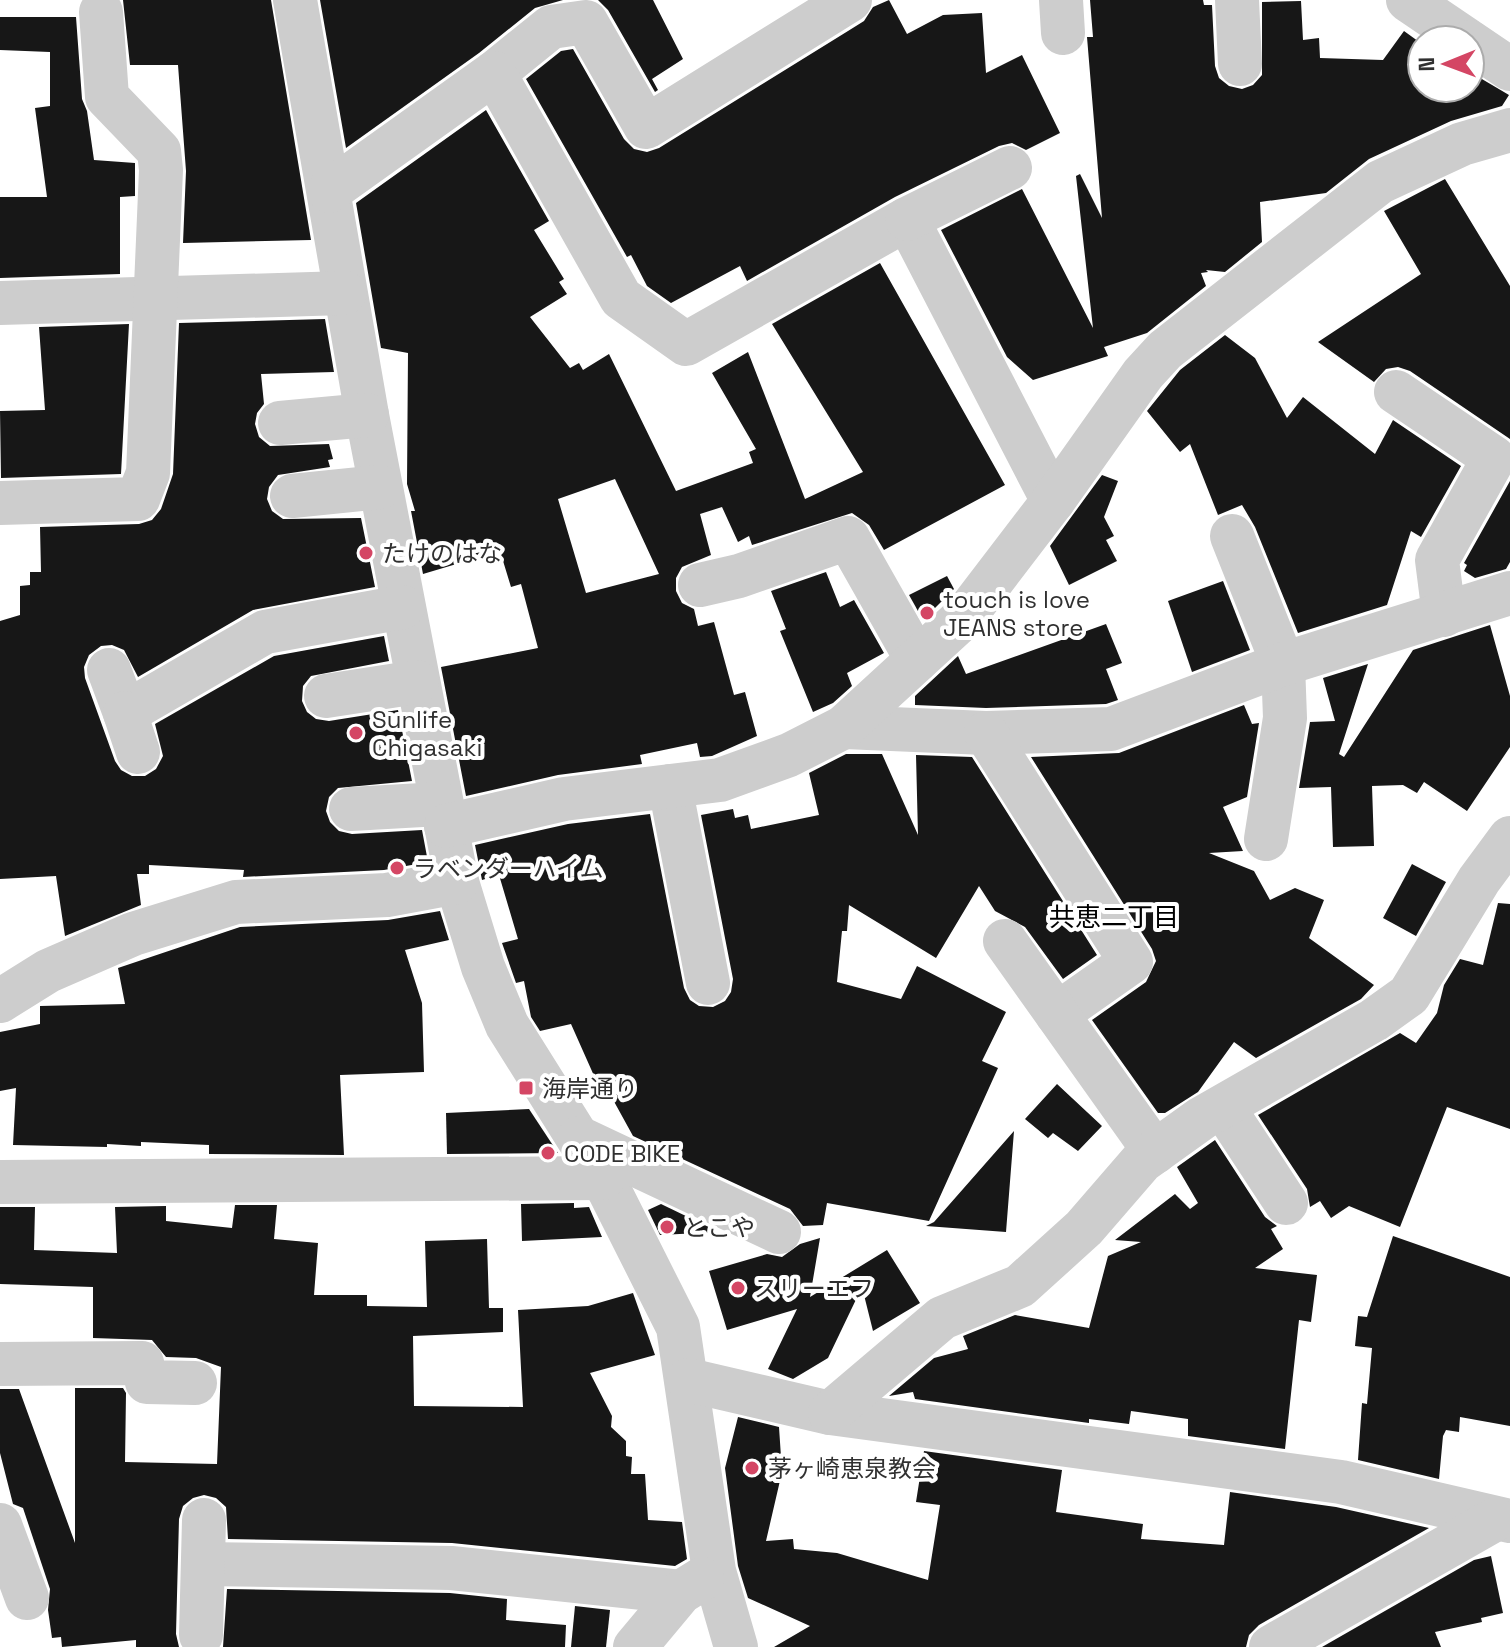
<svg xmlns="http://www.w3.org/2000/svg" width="1510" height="1647" viewBox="0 0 1510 1647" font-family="'Space Grotesk','Noto Sans JP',sans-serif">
  <rect width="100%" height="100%" fill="#fff"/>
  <!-- building -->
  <g fill="#171717" fill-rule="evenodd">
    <polygon points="123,0 271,0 311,240 183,243 186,171 178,65 130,65"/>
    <polygon points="320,0 563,0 535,8 479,53 346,148"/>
    <polygon points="598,0 653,0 683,59 652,79 658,90 655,92 608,10"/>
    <polygon points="889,0 907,34 943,15 982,13 986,73 1022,55 1060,133 1026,150 1012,143 999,146 895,197 747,281 740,266 671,303 647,286 631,255 627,257 526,79 561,51 573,49 624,139 634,149 647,152 659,148 848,31 864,21 873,7"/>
    <polygon points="1090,0 1203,0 1204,5 1212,5 1215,66 1219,78 1229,86 1242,89 1253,85 1262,75 1262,2 1301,1 1303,40 1319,38 1320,58 1383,60 1404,31 1422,44 1422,88 1470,88 1470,72 1509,95 1502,106 1451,121 1369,159 1326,193 1260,202 1262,242 1225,272 1206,270 1208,272 1201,273 1206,286 1147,333 1104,347 1108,356 1033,380 1007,357 941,230 1022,189 1093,328 1076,176 1080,174 1102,218 1087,37 1093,37"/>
    <polygon points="0,17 76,17 82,99 87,111 94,160 135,163 135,196 120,197 120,274 0,278 0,197 47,197 35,108 50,106 50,52 0,50"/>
    <path d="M486,110L549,221L534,230L564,279L559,282L567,294L530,317L570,368L579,363L583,370L609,354L676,491L753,463L749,452L756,449L712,373L748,352L805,499L863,472L772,324L880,263L1005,485L884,550L869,525L852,513L752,545L749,536L738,542L722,507L700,514L711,555L682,567L676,578V591L682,603L694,609L698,626L714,622L734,695L745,692L757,736L712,756L700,757L697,743L640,755L642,764L558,775L466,796L441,667L538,648L521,584L511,587L500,551L423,574L411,511H415L407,484L408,353L381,348L356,203ZM615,479L659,574L586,593L558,499Z"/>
    <polygon points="1445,179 1510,286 1510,439 1410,371 1398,367 1386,369 1374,382 1318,342 1421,274 1384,211"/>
    <polygon points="325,319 334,372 261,374 264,404 257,413 255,424 259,437 270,446 329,444 333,459 328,460 330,467 278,475 269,487 267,499 272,511 283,519 361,518 375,587 253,610 138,677 124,650 112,645 101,646 89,655 84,667 85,678 115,761 121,770 132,776 145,776 156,769 163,756 155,724 274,656 384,636 389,661 311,676 303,686 302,701 307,712 316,719 329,721 398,710 412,781 338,788 329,797 326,811 330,822 339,831 352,834 422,830 428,862 384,870 243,877 244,870 149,865 149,874 137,874 141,905 65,936 56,876 0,879 0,621 20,615 20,586 30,585 30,572 41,572 40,527 139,524 152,520 161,509 173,474 179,323"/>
    <polygon points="129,324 121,474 1,478 0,411 45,410 39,327"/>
    <polygon points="1225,335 1255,358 1287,418 1303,397 1375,454 1393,420 1461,466 1421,537 1411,531 1387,605 1298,633 1255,527 1242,505 1218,515 1190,444 1180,452 1147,411 1180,370"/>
    <polygon points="1102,475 1118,481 1104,517 1114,536 1106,540 1117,561 1069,585 1050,546"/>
    <polygon points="1510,481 1510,562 1506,569 1475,578 1464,571 1467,565 1464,563"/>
    <polygon points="826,572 840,607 854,600 884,653 847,673 852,686 833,703 813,712 780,631 786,629 771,591"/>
    <polygon points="947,576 954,589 923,620 909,595"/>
    <polygon points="1223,581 1250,650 1192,672 1168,601"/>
    <polygon points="1106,624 1122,663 1106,669 1118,700 1106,704 986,708 915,705 915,696 958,656 966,674"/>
    <polygon points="1490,625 1510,696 1510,747 1467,811 1424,782 1417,793 1403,785 1372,786 1374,846 1333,847 1331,787 1299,788 1310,722 1335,721 1323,678 1368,664 1339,754 1344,757 1413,650"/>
    <polygon points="1244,705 1252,724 1259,723 1247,797 1223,807 1243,851 1209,853 1254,871 1270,900 1295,888 1324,900 1309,938 1374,985 1361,999 1256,1058 1234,1042 1198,1092 1165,1113 1158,1113 1092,1020 1146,982 1156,961 1152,949 1031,757 1119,753"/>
    <polygon points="846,754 882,754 918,835 916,755 972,757 1097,955 1063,979 1025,927 995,911 979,886 936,958 849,905 847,931 842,931 837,982 901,999 917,966 1006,1012 982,1061 998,1068 929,1221 827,1203 823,1225 803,1226 790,1209 633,1136 600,1076 595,1078 571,1024 540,1031 531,1017 524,981 516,983 502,943 518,939 499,875 482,880 475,845 568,824 650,814 684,988 690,1000 699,1006 713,1007 725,1001 731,992 733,979 701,815 733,809 735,818 748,815 751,829 819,815 809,773"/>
    <polygon points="1412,864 1446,882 1416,936 1383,918"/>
    <polygon points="1498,903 1510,904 1510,1129 1447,1107 1400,1227 1349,1206 1331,1218 1320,1201 1310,1207 1307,1189 1258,1115 1400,1033 1416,1043 1437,1013 1444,985 1460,959 1483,965"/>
    <polygon points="440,911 449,940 405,950 422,1003 424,1072 340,1075 344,1155 209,1154 209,1145 141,1142 141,1146 107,1144 107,1147 13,1145 16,1088 0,1091 0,1032 40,1024 40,1006 125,1004 118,968 240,927 388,920"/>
    <polygon points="1057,1084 1102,1126 1078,1151 1053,1133 1048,1138 1025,1119"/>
    <polygon points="529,1109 558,1153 447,1154 446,1113"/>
    <polygon points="1014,1131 1006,1232 926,1226 934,1222"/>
    <polygon points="1215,1140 1265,1217 1277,1226 1271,1229 1283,1249 1255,1268 1317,1275 1311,1322 1299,1320 1285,1449 1188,1436 1188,1419 1131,1411 1129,1424 1089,1419 1089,1423 915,1399 913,1392 889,1396 934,1358 968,1349 963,1336 1015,1315 1089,1328 1108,1256 1141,1242 1115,1240 1175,1194 1190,1209 1198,1203 1177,1167"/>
    <polygon points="574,1203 574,1208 589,1207 602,1237 522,1241 521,1204"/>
    <polygon points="661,1204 719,1232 660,1235 648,1210"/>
    <polygon points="235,1205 277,1205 274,1239 318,1243 314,1295 367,1295 367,1306 427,1307 425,1241 487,1239 489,1308 503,1308 503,1332 413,1336 414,1406 523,1407 518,1310 588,1306 633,1293 655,1355 590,1373 612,1416 611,1427 626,1441 626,1456 632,1457 631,1474 645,1474 648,1520 682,1522 687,1559 675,1566 452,1543 228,1539 226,1507 216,1498 204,1495 193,1498 183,1506 179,1519 176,1634 179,1647 136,1647 136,1640 62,1647 61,1637 52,1638 48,1610 50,1589 23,1508 13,1504 0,1453 0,1389 19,1389 75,1543 75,1388 123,1388 126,1393 125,1462 217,1464 221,1367 196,1358 166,1357 152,1340 93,1338 93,1287 0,1284 0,1207 35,1207 34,1250 117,1253 115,1207 166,1206 166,1221 232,1228"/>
    <polygon points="1393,1236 1510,1277 1510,1426 1460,1417 1459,1432 1446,1430 1443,1436 1439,1479 1358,1460 1362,1403 1367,1404 1372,1348 1355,1346 1358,1316 1367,1317"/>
    <polygon points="820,1238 810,1297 887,1250 920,1303 873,1331 862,1287 828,1358 793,1379 768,1369 797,1309 727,1330 709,1271 767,1254 782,1257 800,1244"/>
    <polygon points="738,1417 779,1427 782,1472 766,1541 793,1539 794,1549 837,1553 928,1580 940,1505 916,1502 924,1451 1062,1470 1056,1512 1143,1524 1141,1539 1224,1545 1230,1492 1336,1507 1429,1528 1259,1625 1249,1635 1246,1647 774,1647 810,1626 748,1598 738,1566 725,1468"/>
    <polygon points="1491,1556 1503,1613 1481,1618 1482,1622 1435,1632 1441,1647 1322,1647 1474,1560"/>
    <polygon points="227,1589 450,1593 507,1599 506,1620 566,1625 565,1647 223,1647"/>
    <polygon points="575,1606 610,1610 606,1647 571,1647"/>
  </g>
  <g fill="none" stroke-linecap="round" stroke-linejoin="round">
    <!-- minor -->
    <g stroke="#cdcdcd" stroke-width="44">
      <polyline points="295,0 367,415 457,882 483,967 507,1025 603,1178 678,1327 714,1571 736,1647"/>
      <polyline points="1061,0 1063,33"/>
      <polyline points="1237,0 1240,64"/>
      <polyline points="1408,0 1467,40"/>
      <polyline points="1470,42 1510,69"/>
      <polyline points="494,73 551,27 586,22 646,127 850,0"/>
      <polyline points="329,191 494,73 621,298 686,344 907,219 1053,501"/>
      <polyline points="907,219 1010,168"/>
      <polyline points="0,303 345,293"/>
      <polyline points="1396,392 1494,458 1437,560 1444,615"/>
      <polyline points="280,423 367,415"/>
      <polyline points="292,496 380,487"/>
      <polyline points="0,503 138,499 148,473 161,170 159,151 107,97 101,12"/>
      <polyline points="1232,536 1283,664 1285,718 1266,839"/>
      <polyline points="700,585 739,576 848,538 917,660"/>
      <polyline points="109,670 125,713 265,632 403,607"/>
      <polyline points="326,696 417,682"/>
      <polyline points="125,713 138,752"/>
      <polyline points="844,727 986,733 1111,729 1283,664 1510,593"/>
      <polyline points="986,733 1131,962 1057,1014"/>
      <polyline points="670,786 708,983"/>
      <polyline points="351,809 440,804"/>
      <polyline points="446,826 564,799 720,780 789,755 844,727 965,616 1053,501 1143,374 1165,350 1380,182 1462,144 1510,130"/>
      <polyline points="1005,941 1155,1152"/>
      <polyline points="0,1001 48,971 133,934 236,902 387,895 457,882"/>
      <polyline points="1223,1107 1286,1203"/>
      <polyline points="579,1138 779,1232"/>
      <polyline points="0,1182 603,1178"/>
      <polyline points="0,1364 142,1363 147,1382 195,1383"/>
      <polyline points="688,1380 830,1413 1341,1482 1510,1521"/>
      <polyline points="830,1413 942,1318 1020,1286 1084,1228 1142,1161 1202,1118 1374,1020 1409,995 1479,880 1510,838"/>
      <polyline points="0,1525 27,1598"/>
      <polyline points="203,1564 451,1568 681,1592"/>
      <polyline points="201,1635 204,1520"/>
      <polyline points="635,1647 681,1592 702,1579"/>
      <polyline points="1271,1647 1496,1519"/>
    </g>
  </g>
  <!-- markers -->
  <g fill="#d44664" stroke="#fff" stroke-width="3">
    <circle cx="366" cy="553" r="8"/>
    <circle cx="927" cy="613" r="8"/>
    <circle cx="356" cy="733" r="8"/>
    <circle cx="397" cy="868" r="8"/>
    <rect x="518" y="1080" width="16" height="16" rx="4"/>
    <circle cx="548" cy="1153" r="8"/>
    <circle cx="667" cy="1227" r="8"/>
    <circle cx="738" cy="1288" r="8"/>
    <circle cx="752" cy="1468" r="8"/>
  </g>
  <g text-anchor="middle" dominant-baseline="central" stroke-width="8" stroke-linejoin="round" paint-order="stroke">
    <!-- poi labels -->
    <g font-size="24" fill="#303030" stroke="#fff" text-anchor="start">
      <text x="382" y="553">たけのはな</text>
      <text x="943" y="599">touch is love<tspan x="943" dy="28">JEANS store</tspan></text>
      <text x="372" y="719">Sunlife<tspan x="372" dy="28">Chigasaki</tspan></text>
      <text x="413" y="868">ラベンダーハイム</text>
      <text x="542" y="1088">海岸通り</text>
      <text x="564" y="1153">CODE BIKE</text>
      <text x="683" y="1227">とこや</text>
      <text x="754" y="1288">スリーエフ</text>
      <text x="768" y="1468">茅ヶ崎恵泉教会</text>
    </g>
    <!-- neighbourhood labels -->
    <g font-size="26" fill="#000" stroke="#fff">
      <text x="1114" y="917">共恵二丁目</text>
    </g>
  </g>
  <!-- north arrow -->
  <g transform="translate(1446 64) rotate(269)"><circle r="38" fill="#ffffff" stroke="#acacac" stroke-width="2"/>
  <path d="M0-6L14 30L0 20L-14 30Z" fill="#d44664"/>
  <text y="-12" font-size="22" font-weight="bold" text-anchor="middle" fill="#303030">N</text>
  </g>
</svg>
